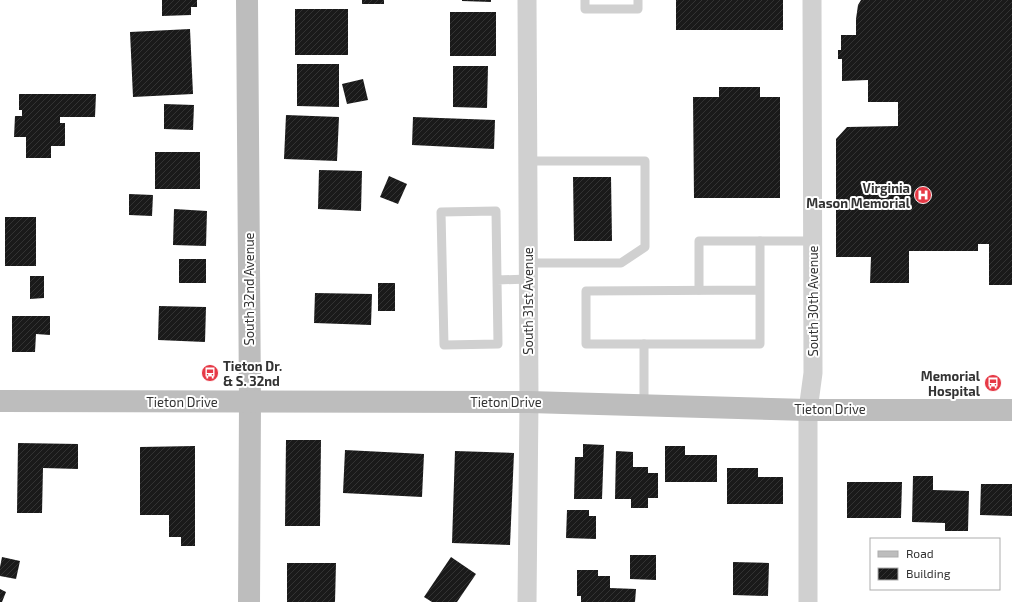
<svg xmlns="http://www.w3.org/2000/svg" width="1012" height="602" viewBox="0 0 1012 602" font-family="'Exo 2',sans-serif">
  <defs>
    <pattern id="building-hatch" width="6" height="6" patternUnits="userSpaceOnUse"><rect width="6" height="6" fill="#1a1a1a"/><path d="M-1 1l2-2M0 6l6-6M5 7l2-2" fill="none" stroke="#333"/></pattern>
  </defs>
  <rect width="100%" height="100%" fill="#fff"/>
  <!-- building -->
  <g fill="url(#building-hatch)">
    <polygon points="162,0 197,0 197,7 191,7 191,15 162,16"/>
    <rect x="362" y="0" width="22" height="4"/>
    <polygon points="462,0 491,0 491,2 462,1"/>
    <rect x="676" y="0" width="107" height="30"/>
    <polygon points="861,0 1012,0 1012,285 989,285 989,244 978,244 978,251 909,251 909,283 870,283 871,257 836,257 836,139 847,127 898,126 898,102 868,102 868,80 842,81 842,59 838,59 838,50 841,50 841,35 856,35 856,19 858,5"/>
    <rect x="295" y="9" width="53" height="46"/>
    <rect x="450" y="12" width="46" height="44"/>
    <polygon points="190,29 193,94 133,97 130,32"/>
    <polygon points="297,64 339,64 339,107 297,106"/>
    <polygon points="453,66 488,66 487,108 453,107"/>
    <polygon points="363,79 368,100 347,104 342,84"/>
    <polygon points="719,87 760,87 760,97 780,97 780,198 694,198 693,97 719,97"/>
    <polygon points="19,94 96,94 95,117 60,117 60,123 65,123 65,146 51,146 51,158 26,158 26,137 14,137 15,116 22,116 22,110 19,110"/>
    <polygon points="164,104 194,105 193,130 164,129"/>
    <polygon points="286,115 339,117 337,161 284,159"/>
    <polygon points="413,117 495,120 494,149 412,145"/>
    <rect x="155" y="152" width="45" height="37"/>
    <polygon points="319,170 362,171 361,211 318,209"/>
    <polygon points="389,176 407,184 398,204 380,197"/>
    <polygon points="573,177 611,177 612,241 574,241"/>
    <polygon points="129,194 153,195 152,216 129,215"/>
    <polygon points="174,209 207,211 206,246 173,245"/>
    <rect x="5" y="217" width="31" height="49"/>
    <rect x="179" y="259" width="27" height="24"/>
    <polygon points="30,276 44,276 44,298 30,299"/>
    <rect x="378" y="283" width="17" height="28"/>
    <polygon points="315,293 372,294 371,325 314,323"/>
    <polygon points="159,306 206,307 205,342 158,340"/>
    <polygon points="12,316 50,316 50,335 36,334 35,352 12,352"/>
    <polygon points="286,440 321,440 320,526 285,526"/>
    <polygon points="18,443 78,444 78,469 43,468 42,513 17,513"/>
    <polygon points="583,444 604,445 602,499 574,499 575,457 583,457"/>
    <polygon points="195,446 195,546 181,546 181,537 169,537 169,515 140,515 140,447"/>
    <polygon points="665,446 685,446 685,455 717,455 717,482 665,482"/>
    <polygon points="345,450 424,454 422,497 343,493"/>
    <polygon points="455,451 514,453 510,545 452,543"/>
    <polygon points="616,451 633,452 633,467 648,467 648,473 658,473 658,498 648,498 648,508 631,508 631,499 615,499"/>
    <polygon points="727,468 758,468 758,477 783,477 783,504 727,504"/>
    <polygon points="913,476 933,476 933,490 969,491 968,531 945,531 945,523 912,522"/>
    <polygon points="847,482 902,482 901,518 847,518"/>
    <polygon points="981,484 1012,484 1012,516 980,515"/>
    <polygon points="567,510 589,510 589,516 596,516 596,539 566,538"/>
    <polygon points="630,555 656,555 656,580 630,579"/>
    <polygon points="2,557 20,561 16,579 0,576 0,567"/>
    <polygon points="451,557 476,574 457,602 432,602 424,597"/>
    <polygon points="733,562 769,563 768,596 733,595"/>
    <polygon points="287,563 336,563 335,602 287,602"/>
    <polygon points="577,570 598,570 598,576 610,576 610,588 636,589 635,602 581,602 581,596 577,596"/>
    <polygon points="0,589 6,592 2,602 0,602"/>
  </g>
  <g fill="none" stroke-linecap="round" stroke-linejoin="round">
    <!-- lane -->
    <g stroke="#d0d0d0" stroke-width="9">
      <polyline points="585,0 585,9 638,9 638,0"/>
      <polyline points="528,161 645,161 645,247 621,263 528,263"/>
      <polyline points="760,241 760,344 586,344 586,291 760,290"/>
      <polyline points="497,280 496,211 441,212 444,345 498,344 497,280 528,279"/>
      <polyline points="699,290 699,241 813,241"/>
      <polyline points="644,344 644,405"/>
    </g>
    <!-- street -->
    <g stroke="#d0d0d0" stroke-width="19">
      <polyline points="527,0 529,402 527,602"/>
      <polyline points="808,602 808,410 813,373 812,0"/>
    </g>
    <!-- secondary -->
    <g stroke="#bdbdbd" stroke-width="22">
      <polyline points="247,0 250,402 249,602"/>
      <polyline points="0,401 529,402 808,410 1012,410"/>
    </g>
  </g>
  <!-- icons -->
  <defs>
    <g id="hospital-disc" transform="scale(0.9)"><circle r="9.5" fill="#e63946" stroke="#fff"/><path d="M-5-5h3v3.5h4V-5h3V5h-3V1.5h-4V5h-3Z" fill="#fff"/></g>
    <g id="bus-disc" transform="scale(0.9)"><circle r="9.5" fill="#e63946" stroke="#fff"/><path d="M-5-6H5V4H4V6H2V4H-2V6H-4V4H-5ZM-3.5-4V0h7V-4ZM-3.5 1.2v1.5H-2V1.2ZM2 1.2v1.5H3.5V1.2Z" fill="#fff"/></g>
  </defs>
  <g fill-rule="evenodd">
    <use href="#hospital-disc" x="923" y="195"/>
    <use href="#bus-disc" x="210" y="373"/>
    <use href="#bus-disc" x="993" y="383"/>
  </g>
  <g text-anchor="middle" dominant-baseline="central" stroke-width="4" stroke-linejoin="round" paint-order="stroke">
    <!-- poi labels -->
    <g font-size="13" font-weight="bold" fill="#333" stroke="#fff" text-anchor="end">
      <text x="910" y="188">Virginia<tspan x="910" dy="15">Mason Memorial</tspan></text>
      <text x="223" y="366" text-anchor="start">Tieton Dr.<tspan x="223" dy="15">&amp; S. 32nd</tspan></text>
      <text x="980" y="376">Memorial<tspan x="980" dy="15">Hospital</tspan></text>
    </g>
    <!-- street labels -->
    <g font-size="13" fill="#333" stroke="#fff">
      <text transform="translate(249 289) rotate(-90)">South 32nd Avenue</text>
      <text transform="translate(528 301) rotate(-90)">South 31st Avenue</text>
      <text transform="translate(813 301) rotate(-90)">South 30th Avenue</text>
      <text x="182" y="402">Tieton Drive</text>
      <text x="506" y="402">Tieton Drive</text>
      <text x="830" y="409">Tieton Drive</text>
    </g>
  </g>
  <!-- legend -->
  <rect x="870" y="538" width="130" height="52" fill="#ffffff" stroke="#adadad"/>
  <rect x="878" y="551" width="20" height="6" fill="#bdbdbd" stroke="#adadad"/>
  <text x="906" y="558" font-size="12" fill="#333333">Road</text>
  <rect x="878" y="568" width="20" height="12" fill="url(#building-hatch)" stroke="#adadad"/>
  <text x="906" y="578" font-size="12" fill="#333333">Building</text>
</svg>
